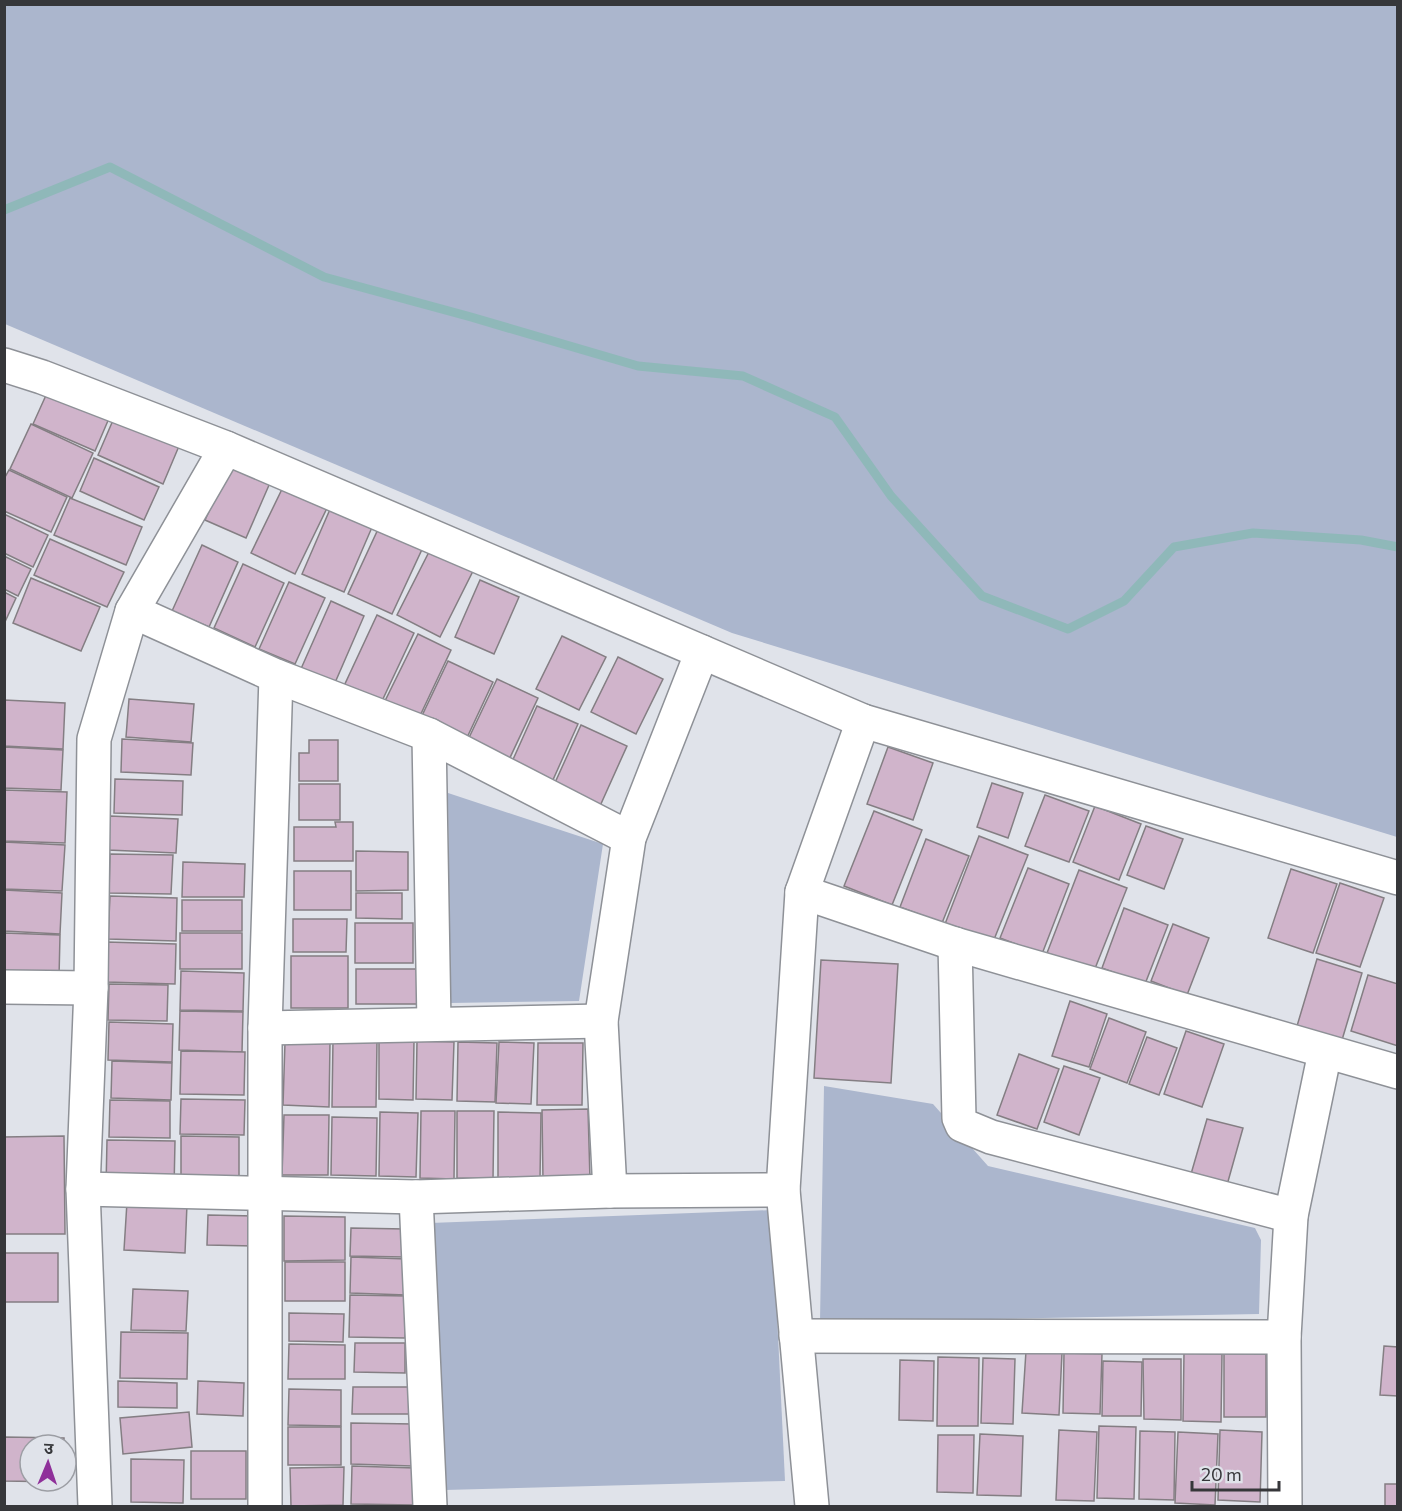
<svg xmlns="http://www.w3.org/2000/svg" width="1402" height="1511" viewBox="0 0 1402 1511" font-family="Commissioner,'Noto Sans Devanagari',sans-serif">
  <rect width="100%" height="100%" fill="#e0e3ea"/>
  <!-- green -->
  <g fill="#abb6cd">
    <polygon points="4,5 1397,5 1397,837 732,633 5,324"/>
    <polygon points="442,791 603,844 579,1001 450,1003 448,795"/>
    <polygon points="824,1086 933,1104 988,1166 1255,1228 1261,1240 1259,1314 820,1322"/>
    <polygon points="772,1210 785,1481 445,1490 430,1223"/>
  </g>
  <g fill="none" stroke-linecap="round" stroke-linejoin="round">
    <!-- stream -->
    <polyline stroke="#8fb8b9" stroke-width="9" points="4,210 110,167 324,277 471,317 638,366 743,376 835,417 891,496 982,596 1068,629 1124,601 1174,547 1253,533 1361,540 1398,547"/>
  </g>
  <!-- building -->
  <g fill="#d0b4cb" stroke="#847e83" stroke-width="1.5">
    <polygon points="52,382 113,409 95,451 33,424"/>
    <polygon points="117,411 182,439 163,484 98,455"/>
    <polygon points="31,424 93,453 72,498 10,469"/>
    <polygon points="94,458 159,487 144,520 80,491"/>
    <polygon points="233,458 273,476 246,538 205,520"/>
    <polygon points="9,470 67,497 51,532 4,511 4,479"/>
    <polygon points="285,483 329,504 295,574 251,553"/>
    <polygon points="70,498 142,527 126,565 54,535"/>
    <polygon points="331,507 373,525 344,592 302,574"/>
    <polygon points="4,514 48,535 33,567 4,553"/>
    <polygon points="380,525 424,545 392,614 348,594"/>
    <polygon points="50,539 124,572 107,607 34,575"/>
    <polygon points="202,545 238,562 209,627 172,611"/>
    <polygon points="431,548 474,569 440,637 397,615"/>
    <polygon points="4,556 31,569 18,596 4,589"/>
    <polygon points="243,564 284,583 255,647 214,628"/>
    <polygon points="31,578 100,607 81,651 13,623"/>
    <polygon points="480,580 519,597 494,654 455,637"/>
    <polygon points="289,582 325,598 295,664 259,649"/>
    <polygon points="4,592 16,598 4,624"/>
    <polygon points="331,601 364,616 334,685 300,671"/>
    <polygon points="377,615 414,633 381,703 344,686"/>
    <polygon points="418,634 451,650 418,720 384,703"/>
    <polygon points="562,636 606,657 579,710 536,689"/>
    <polygon points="618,657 663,679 636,734 591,712"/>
    <polygon points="448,661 493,682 464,744 419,722"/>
    <polygon points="497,679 538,698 507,764 465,746"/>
    <polygon points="129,699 194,704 191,742 126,737"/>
    <polygon points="4,700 65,703 63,749 4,746"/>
    <polygon points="537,706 578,724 552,782 511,764"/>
    <polygon points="581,725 627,746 600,806 554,785"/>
    <polygon points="122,739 193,743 191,775 121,772"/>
    <polygon points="309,740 338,740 338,781 299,781 299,753 309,753"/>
    <polygon points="4,747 63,750 61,790 4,788"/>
    <polygon points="888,747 933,763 913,820 867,804"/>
    <polygon points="115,779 183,781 182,815 114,813"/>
    <polygon points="992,783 1023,793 1008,838 977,827"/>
    <rect x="299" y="784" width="41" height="36"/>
    <polygon points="4,790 67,792 65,843 4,841"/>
    <polygon points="1045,795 1089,811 1069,862 1025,846"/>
    <polygon points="1095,806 1141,824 1119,880 1073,862"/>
    <polygon points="874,811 922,830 892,905 844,886"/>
    <polygon points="110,816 178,819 176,853 108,850"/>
    <polygon points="335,822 353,822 353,861 294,861 294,827 336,827"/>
    <polygon points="1146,826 1183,839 1164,889 1127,875"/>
    <polygon points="979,836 1028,855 993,942 945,924"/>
    <polygon points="926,839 969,856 942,923 900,907"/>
    <polygon points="4,842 65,845 62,891 4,889"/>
    <polygon points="356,851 408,852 408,890 356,891"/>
    <polygon points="110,854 173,855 171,894 109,893"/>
    <polygon points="183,862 245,864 244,897 182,897"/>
    <polygon points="1028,868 1069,884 1042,954 1000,938"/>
    <polygon points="1291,869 1337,884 1313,953 1268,938"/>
    <polygon points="1079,870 1127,888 1094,971 1047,953"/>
    <rect x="294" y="871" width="57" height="39"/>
    <polygon points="1340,883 1384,898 1360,967 1316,953"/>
    <polygon points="4,890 62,893 60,934 4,931"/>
    <polygon points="356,893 402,893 402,919 356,918"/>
    <polygon points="110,896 177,898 176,941 108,939"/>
    <rect x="182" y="900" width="60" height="31"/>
    <polygon points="1124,908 1168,925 1145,984 1102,968"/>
    <polygon points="293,919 347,919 346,952 293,952"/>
    <rect x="355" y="923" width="58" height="40"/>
    <polygon points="1173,924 1209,938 1187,995 1151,981"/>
    <polygon points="4,933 60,935 59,978 4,976"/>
    <rect x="180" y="933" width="62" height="36"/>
    <polygon points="106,942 176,944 175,984 106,982"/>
    <rect x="291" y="956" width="57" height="52"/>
    <polygon points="1317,959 1362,973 1342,1040 1297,1026"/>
    <polygon points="821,960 898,964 891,1083 814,1078"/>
    <polygon points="356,969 421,969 420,1004 356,1004"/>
    <polygon points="181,971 244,973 243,1011 180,1010"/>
    <polygon points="1368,975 1398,984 1398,1046 1351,1031"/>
    <polygon points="109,984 168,985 167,1021 108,1020"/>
    <polygon points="1070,1001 1107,1014 1089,1067 1052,1056"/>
    <polygon points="180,1011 243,1012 242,1052 179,1050"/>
    <polygon points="1109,1018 1146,1032 1127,1083 1090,1069"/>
    <polygon points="109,1022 173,1024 172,1062 108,1060"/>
    <polygon points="1186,1031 1224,1044 1202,1107 1164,1094"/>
    <polygon points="1147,1037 1177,1048 1159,1095 1129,1084"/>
    <polygon points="333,1040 377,1041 376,1107 332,1107"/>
    <polygon points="379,1040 414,1041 413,1100 379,1099"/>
    <polygon points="417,1041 454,1042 452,1100 416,1099"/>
    <polygon points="285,1042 330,1043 329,1107 283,1105"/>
    <polygon points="458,1042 497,1043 495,1102 457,1101"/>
    <polygon points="499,1042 534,1043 531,1104 496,1103"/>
    <polygon points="538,1043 583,1043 582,1105 537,1105"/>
    <polygon points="181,1051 245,1052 244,1095 180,1094"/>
    <polygon points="1019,1054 1059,1069 1037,1129 997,1115"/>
    <polygon points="112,1061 172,1063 171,1100 111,1098"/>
    <polygon points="1064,1066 1100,1078 1079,1135 1044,1122"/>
    <polygon points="181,1099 245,1100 244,1135 180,1134"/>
    <polygon points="110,1100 170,1101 170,1138 109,1137"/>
    <polygon points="588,1109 590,1180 543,1181 542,1110"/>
    <polygon points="421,1111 455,1111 454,1179 420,1178"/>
    <polygon points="457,1111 494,1111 493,1179 457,1178"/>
    <polygon points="380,1112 418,1113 416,1177 379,1176"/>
    <polygon points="498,1112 541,1113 540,1179 498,1179"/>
    <polygon points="284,1115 329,1115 328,1175 282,1175"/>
    <polygon points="332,1117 377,1118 376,1176 331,1175"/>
    <polygon points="1207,1119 1243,1128 1227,1185 1191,1174"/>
    <polygon points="64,1136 65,1234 4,1234 4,1137"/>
    <polygon points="181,1136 239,1137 239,1185 181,1184"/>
    <polygon points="107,1140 175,1141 174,1189 106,1187"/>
    <polygon points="127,1202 187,1204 185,1253 124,1250"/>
    <polygon points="208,1215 254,1216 254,1246 207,1245"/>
    <polygon points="284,1216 345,1217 345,1260 284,1261"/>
    <polygon points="351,1228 405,1229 405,1257 350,1256"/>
    <rect x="4" y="1253" width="54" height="49"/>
    <polygon points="351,1257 407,1259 406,1295 350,1293"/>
    <rect x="285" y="1262" width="60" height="39"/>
    <polygon points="133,1289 188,1291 186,1331 131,1330"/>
    <polygon points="350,1295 407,1296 405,1338 349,1337"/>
    <polygon points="289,1313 344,1314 343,1342 289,1341"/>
    <polygon points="121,1332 188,1333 187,1379 120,1378"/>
    <polygon points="355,1343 405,1343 405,1373 354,1372"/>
    <polygon points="289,1344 345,1345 345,1379 288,1379"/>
    <polygon points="1384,1346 1398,1347 1398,1396 1380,1395"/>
    <polygon points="1224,1349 1266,1350 1266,1417 1224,1417"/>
    <polygon points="1026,1351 1062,1353 1059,1415 1022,1413"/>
    <polygon points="1064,1353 1102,1354 1100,1414 1063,1413"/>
    <polygon points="1184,1353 1222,1354 1221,1422 1183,1421"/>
    <polygon points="938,1357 979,1358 978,1426 937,1426"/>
    <polygon points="983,1358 1015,1359 1013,1424 981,1423"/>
    <polygon points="1143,1359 1181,1359 1181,1420 1144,1419"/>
    <polygon points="900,1360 934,1361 933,1421 899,1420"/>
    <polygon points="1103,1361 1142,1362 1141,1416 1102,1416"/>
    <polygon points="118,1381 177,1383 177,1408 118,1407"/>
    <polygon points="198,1381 244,1383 243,1416 197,1414"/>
    <polygon points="353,1387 412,1387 411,1414 352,1414"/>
    <polygon points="289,1389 341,1390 341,1426 288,1425"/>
    <polygon points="189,1412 192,1447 123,1454 120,1418"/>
    <polygon points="351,1423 413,1424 412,1466 351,1464"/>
    <polygon points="1099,1426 1136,1427 1134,1499 1097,1498"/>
    <rect x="288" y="1427" width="53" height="38"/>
    <polygon points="1059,1430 1097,1432 1094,1501 1056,1500"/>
    <polygon points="1220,1430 1262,1432 1260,1502 1218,1500"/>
    <polygon points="1140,1431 1175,1432 1174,1500 1139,1499"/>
    <polygon points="1178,1432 1218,1434 1215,1505 1175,1503"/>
    <polygon points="980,1434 1023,1436 1021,1496 977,1495"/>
    <polygon points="938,1435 974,1435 973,1493 937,1492"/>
    <polygon points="4,1437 64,1438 64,1445 30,1445 30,1481 64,1482 4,1481"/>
    <rect x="191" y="1451" width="55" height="48"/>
    <polygon points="131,1459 184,1460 183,1503 131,1502"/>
    <polygon points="352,1466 415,1468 414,1505 351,1504"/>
    <polygon points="344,1467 343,1505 291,1506 290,1468"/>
    <rect x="1385" y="1484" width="13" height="22"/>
  </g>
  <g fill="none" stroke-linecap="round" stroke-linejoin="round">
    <!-- minor casing -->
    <g stroke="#8e9197" stroke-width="36">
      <g id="minor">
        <polyline points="4,365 42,377 226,448 863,721 1398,878"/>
        <polyline points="132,611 276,676 429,735 629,838"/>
        <polyline points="429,735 434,1024"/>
        <polyline points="802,892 955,944 1398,1072"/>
        <polyline points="955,944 959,1118 962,1125 991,1137 1291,1216"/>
        <polyline points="4,987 91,988"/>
        <polyline points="265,1028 601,1021"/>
        <polyline points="83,1189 416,1197 610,1191 783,1190"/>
        <polyline points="610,1191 601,1021 629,838 702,652"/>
        <polyline points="416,1197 430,1506"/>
        <polyline points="796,1336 1284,1337"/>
        <polyline points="95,1506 83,1189 91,988 94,739 132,611 226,448"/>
        <polyline points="265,1506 265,1028 276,676"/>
        <polyline points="812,1506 783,1190 802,892 863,721"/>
        <polyline points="1285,1506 1284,1337 1291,1216 1325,1052"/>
      </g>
    </g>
    <!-- minor -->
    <use href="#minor" stroke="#fff" stroke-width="33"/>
  </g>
  <!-- border -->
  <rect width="1402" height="1511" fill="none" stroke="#36373a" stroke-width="12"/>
  <!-- north arrow -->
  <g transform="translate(48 1463) rotate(2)"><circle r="28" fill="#e0e3ea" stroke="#9c9ea4" stroke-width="1.5"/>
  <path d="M0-4.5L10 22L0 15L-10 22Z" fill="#8f309a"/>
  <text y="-9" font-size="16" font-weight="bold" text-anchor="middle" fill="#36373a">उ</text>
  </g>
  <!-- scale -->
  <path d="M1192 1481v9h87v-9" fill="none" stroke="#36373a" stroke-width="3"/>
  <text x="1201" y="1481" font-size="18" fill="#36373a" stroke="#e0e3ea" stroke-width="4.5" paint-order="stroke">20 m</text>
</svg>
